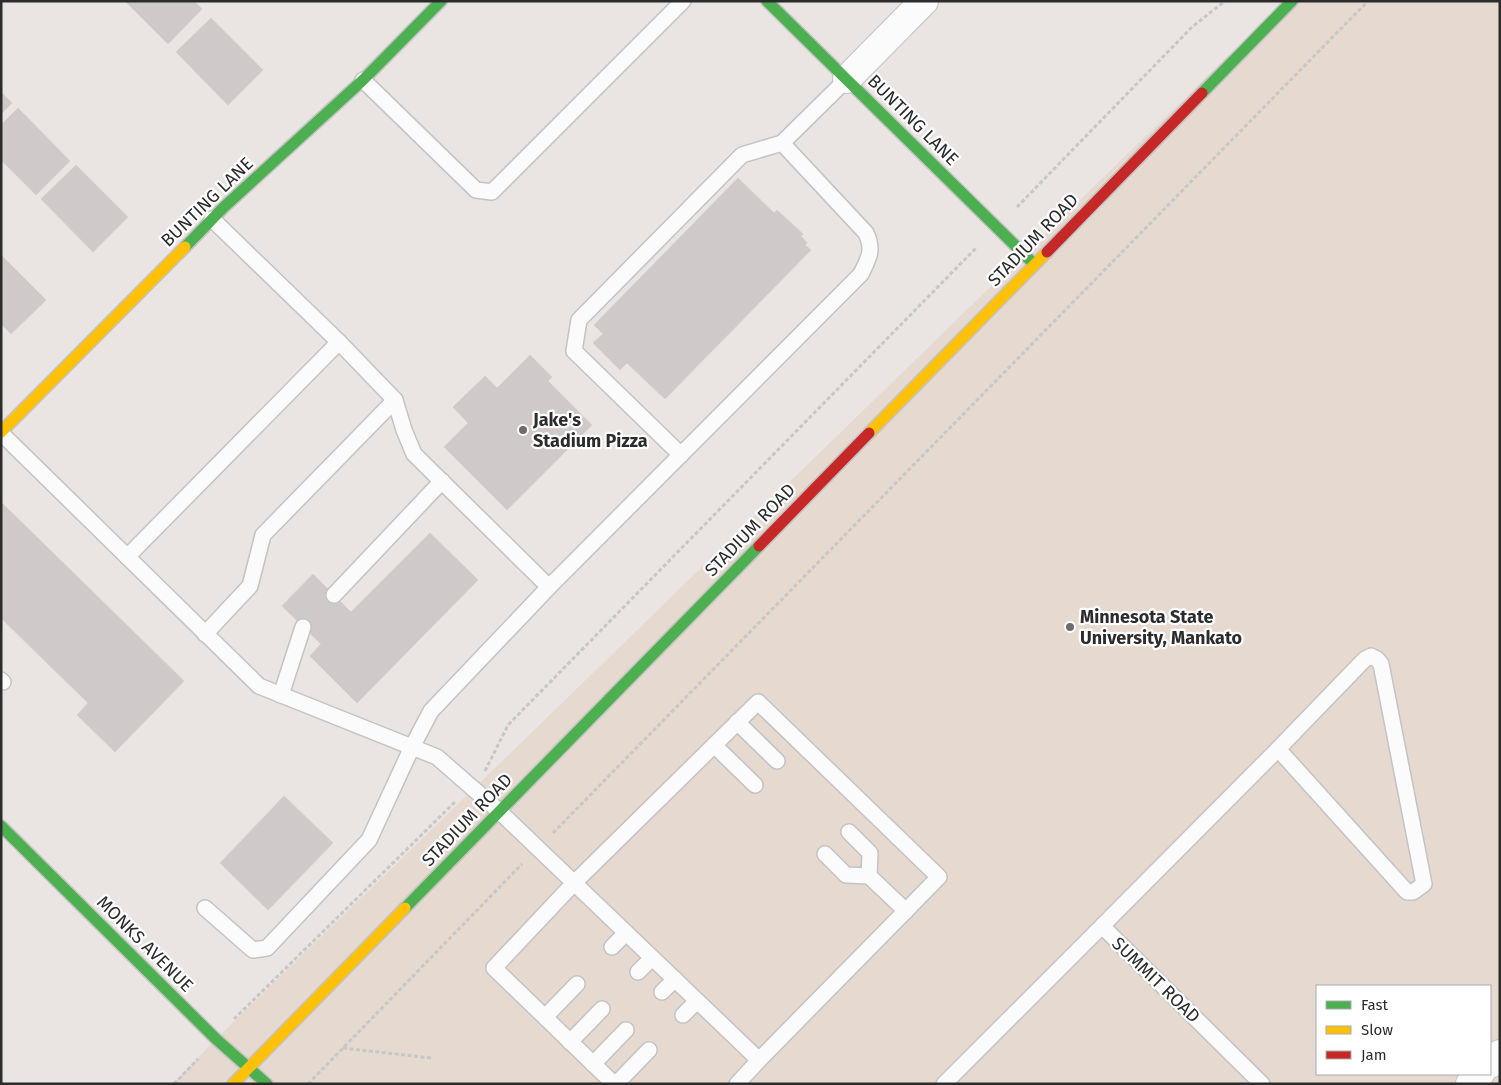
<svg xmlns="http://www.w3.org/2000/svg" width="1501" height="1085" viewBox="0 0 1501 1085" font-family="'Fira Sans',sans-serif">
  <rect width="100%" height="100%" fill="#eae4e2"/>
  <!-- education -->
  <path fill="#e5d9d0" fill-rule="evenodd" d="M1285,1H1500V1084H173L216,1039ZM1317,986H1490V1074H1317Z"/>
  <!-- building -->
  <g fill="#cfcac9" stroke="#d5d0ce">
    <polygon points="125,1 194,1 202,9 168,44"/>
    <polygon points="211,18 263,70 228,105 176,52"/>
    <polygon points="1,92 12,103 1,114"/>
    <polygon points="18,108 70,161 36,195 1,160 1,125"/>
    <polygon points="76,165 128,217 93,252 41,199"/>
    <polygon points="738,178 774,213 777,210 803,234 801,236 807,243 805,245 811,250 665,399 627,363 620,370 593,343 603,334 594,325"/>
    <polygon points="1,255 46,300 11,334 1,324"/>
    <polygon points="530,355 552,377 548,381 592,425 507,510 444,447 468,423 453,407 485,376 497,388"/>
    <polygon points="1,502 184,681 115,752 77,715 88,703 1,618"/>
    <polygon points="430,533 478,580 357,703 310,656 321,644 282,606 313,574 351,612"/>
    <polygon points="284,796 333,843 268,910 220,863"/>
  </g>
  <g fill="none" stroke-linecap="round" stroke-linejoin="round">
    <!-- lane casing -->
    <g stroke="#c4c3c3" stroke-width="18">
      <g id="lane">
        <polyline points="363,80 476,190 492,192 683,1"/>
        <polyline points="212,219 339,342"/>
        <polyline points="1,433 259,686 437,757 500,812 759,1060 737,1084"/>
        <polyline points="681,455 574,351 579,320 742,155 782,143"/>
        <polyline points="127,557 339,342 395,400 404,430 414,454 549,587 431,711 412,747 369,840 267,948 253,950 205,908"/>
        <path d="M549,587L861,274C869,258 874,250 866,233L782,143L847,79"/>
        <polyline points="334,595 442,481"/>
        <polyline points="205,634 250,586 263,535 395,400"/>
        <polyline points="1,680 3,682"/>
        <polyline points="281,695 303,627"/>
        <polyline points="737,722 777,761"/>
        <polyline points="714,745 755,785"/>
        <polyline points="849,832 870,853 869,876"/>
        <polyline points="825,854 846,875 869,876 906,911"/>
        <polyline points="1102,926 1278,749 1365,659 1371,656 1377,659 1381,664 1424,884 1413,892 1407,892 1278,749"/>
        <polyline points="612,947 626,933"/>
        <polyline points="638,972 652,958"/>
        <polyline points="662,992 675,979"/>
        <polyline points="683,1015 697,1001"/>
        <polyline points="545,1017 577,984"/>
        <polyline points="570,1042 602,1009"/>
        <polyline points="593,1064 626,1030"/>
        <polyline points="614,1084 494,968 574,883 758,702 939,877 759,1060"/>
        <polyline points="616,1084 649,1050"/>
        <polyline points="944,1084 1102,926 1262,1084"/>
      </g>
    </g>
    <!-- street casing -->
    <g stroke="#c4c3c3" stroke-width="30">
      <g id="street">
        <polyline points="847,79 924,1"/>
        <polyline points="1490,1064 1500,1054"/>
        <polyline points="1470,1084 1480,1074"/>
      </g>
    </g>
    <!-- fast casing -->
    <g stroke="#c4c3c3" stroke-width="14">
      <g id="fast">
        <polyline points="767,1 1034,264"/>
        <polyline points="1202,93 1292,1"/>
        <polyline points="185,247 224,207 363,80 441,1"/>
        <polyline points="1,826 216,1039 267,1084"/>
        <polyline points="405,908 759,546"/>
      </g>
    </g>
    <!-- slow casing -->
    <g stroke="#c4c3c3" stroke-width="14">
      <g id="slow">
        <polyline points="1,432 185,247"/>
        <polyline points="869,433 1047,252"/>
        <polyline points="233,1084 405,908"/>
      </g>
    </g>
    <!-- jam casing -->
    <g stroke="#c4c3c3" stroke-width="14">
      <g id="jam">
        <polyline points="1047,252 1202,93"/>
        <polyline points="759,546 869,433"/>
      </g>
    </g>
    <!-- path -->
    <g stroke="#c7c7c6" stroke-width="3" stroke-dasharray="4 2.5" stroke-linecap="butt">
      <polyline points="1017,207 1192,27 1225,1"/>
      <polyline points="485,771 508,725 977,247"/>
      <polyline points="553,833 1368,1"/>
      <polyline points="234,1019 456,801"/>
      <polyline points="343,1048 431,1058"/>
      <polyline points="174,1084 198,1059"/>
      <polyline points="308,1084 522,864"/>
    </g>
    <!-- lane -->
    <use href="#lane" stroke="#fcfbfb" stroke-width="15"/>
    <!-- street -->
    <use href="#street" stroke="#fcfbfb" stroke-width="28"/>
    <!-- fast -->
    <use href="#fast" stroke="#4caf50" stroke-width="11"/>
    <!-- slow -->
    <use href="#slow" stroke="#ffc107" stroke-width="11"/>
    <!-- jam -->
    <use href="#jam" stroke="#c62828" stroke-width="11"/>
  </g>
  <!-- markers -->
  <g fill="#6e6c6c" stroke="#fff" stroke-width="2">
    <circle cx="523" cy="430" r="5"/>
    <circle cx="1070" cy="627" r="5"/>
  </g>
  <g text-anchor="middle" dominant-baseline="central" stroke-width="4.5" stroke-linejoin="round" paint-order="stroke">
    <!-- street labels -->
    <g font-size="18" fill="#2c2c2c" stroke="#fff">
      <text transform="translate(913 120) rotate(45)">BUNTING LANE</text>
      <text transform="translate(207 202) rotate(-44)">BUNTING LANE</text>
      <text transform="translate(1033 240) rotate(-46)">STADIUM ROAD</text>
      <text transform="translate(750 530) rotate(-46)">STADIUM ROAD</text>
      <text transform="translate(467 820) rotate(-46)">STADIUM ROAD</text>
      <text transform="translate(145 944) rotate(45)">MONKS AVENUE</text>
      <text transform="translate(1156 980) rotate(44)">SUMMIT ROAD</text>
    </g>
    <!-- poi labels -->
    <g font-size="18" font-weight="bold" fill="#2c2c2c" stroke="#fff" text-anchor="start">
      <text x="533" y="420">Jake's<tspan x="533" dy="21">Stadium Pizza</tspan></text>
      <text x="1080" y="617">Minnesota State<tspan x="1080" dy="21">University, Mankato</tspan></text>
    </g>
  </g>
  <!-- border -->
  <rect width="1501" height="1085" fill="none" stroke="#2c2c2c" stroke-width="5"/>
  <!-- legend -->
  <rect x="1316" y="985" width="175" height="90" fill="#ffffff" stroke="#ababab"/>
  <rect x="1326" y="1001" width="25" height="8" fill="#4caf50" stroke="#ababab"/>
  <text x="1361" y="1010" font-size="15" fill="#2c2c2c">Fast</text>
  <rect x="1326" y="1026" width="25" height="8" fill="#ffc107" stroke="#ababab"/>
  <text x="1361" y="1035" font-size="15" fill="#2c2c2c">Slow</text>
  <rect x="1326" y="1051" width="25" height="8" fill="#c62828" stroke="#ababab"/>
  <text x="1361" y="1060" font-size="15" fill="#2c2c2c">Jam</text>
</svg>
